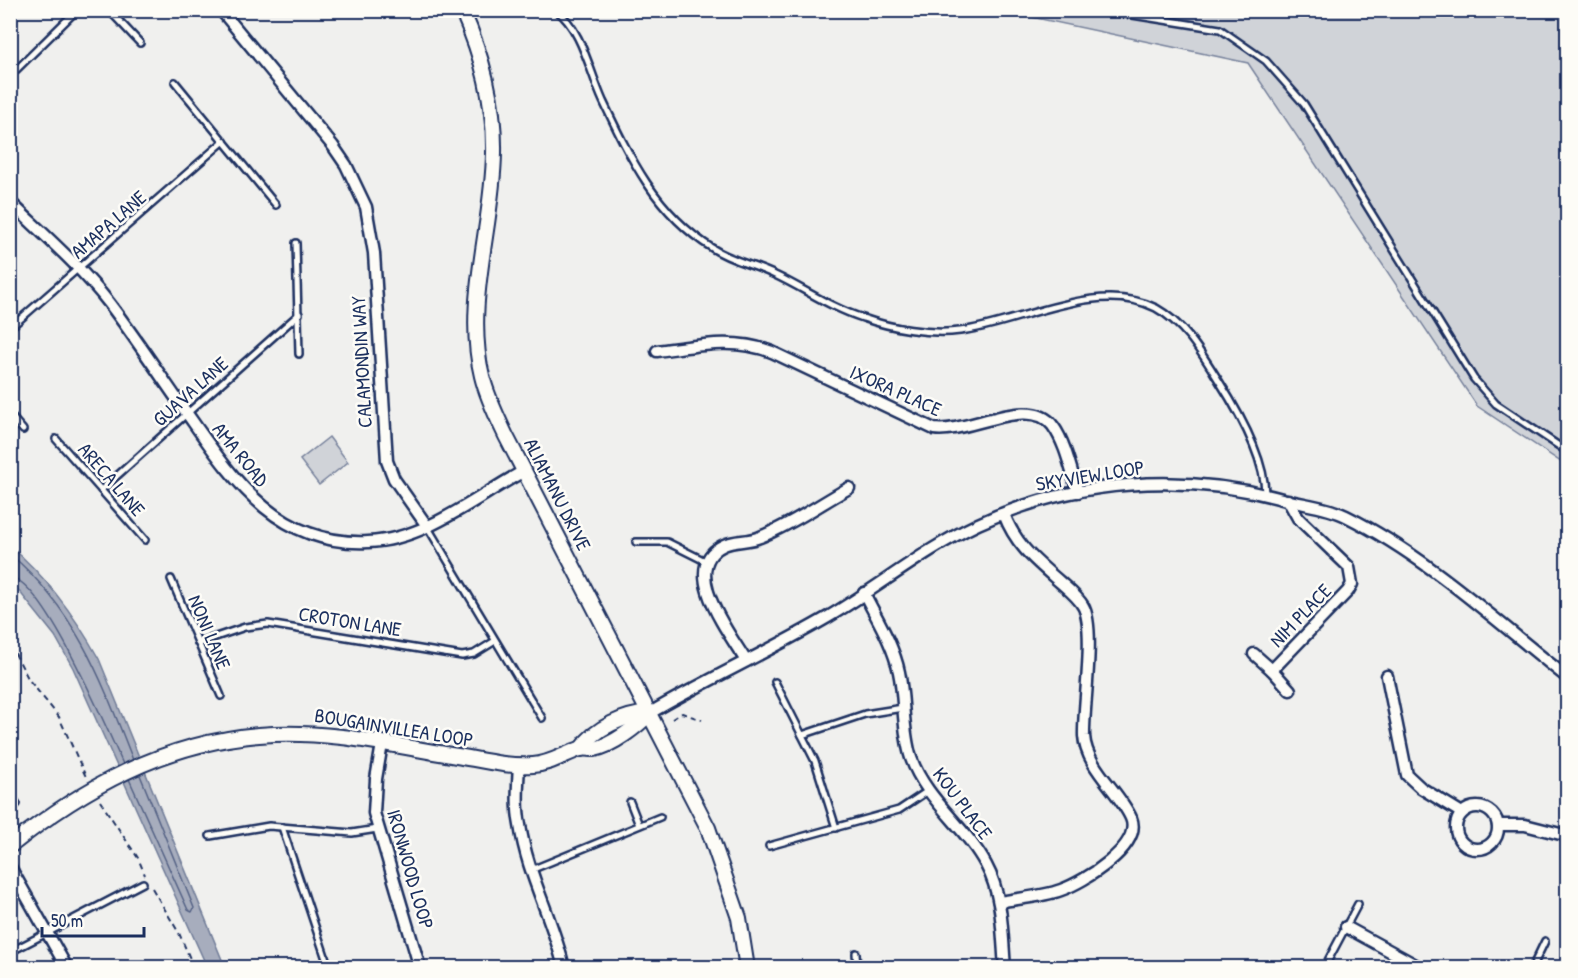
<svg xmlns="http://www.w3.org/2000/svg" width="1578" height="978" viewBox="0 0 1578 978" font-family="'Patrick Hand',sans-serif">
  <rect width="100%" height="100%" fill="#f0f0ee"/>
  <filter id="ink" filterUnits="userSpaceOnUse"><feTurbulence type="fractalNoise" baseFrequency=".0167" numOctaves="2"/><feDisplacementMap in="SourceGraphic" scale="12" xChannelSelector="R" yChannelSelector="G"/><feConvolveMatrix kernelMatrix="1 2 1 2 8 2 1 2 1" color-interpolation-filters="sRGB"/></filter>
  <g filter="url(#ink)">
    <!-- green -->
    <g fill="#d0d3d8" stroke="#76819b" stroke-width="1.5">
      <polygon points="1003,11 1567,11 1567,466 1477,406 1248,63"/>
      <polygon points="329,437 348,462 319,485 300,460"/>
    </g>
    <!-- water -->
    <path fill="#a7adbd" stroke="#6f7b97" stroke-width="1.5" d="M10,546C48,578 75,616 99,659L225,967H207L73,668L55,636L11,581Z"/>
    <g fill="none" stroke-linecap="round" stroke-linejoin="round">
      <!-- shore -->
      <g stroke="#536184" stroke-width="1.5">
        <path d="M10,554C77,611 102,681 133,760"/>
        <path d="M10,577C45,581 108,732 123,764"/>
        <polyline points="129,779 188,910 192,912 194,908 140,775"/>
      </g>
      <!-- service casing -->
      <g stroke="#1b2f5e" stroke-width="10">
        <g id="service">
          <polyline points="109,10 140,43"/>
          <path d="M556,10C582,29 590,73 603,101C630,158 656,213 712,248C731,261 755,265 775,275C805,289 831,308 863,318C891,328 930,335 960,331C1019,324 1097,278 1156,308C1185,324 1202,354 1219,381C1238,411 1265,459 1265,494"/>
          <polyline points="1101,10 1220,29 1266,61 1304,104 1474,379 1496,404 1568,452"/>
          <polyline points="10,76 77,10"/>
          <polyline points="175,82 276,205"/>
          <polyline points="296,243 299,354"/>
          <polyline points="10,328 224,141"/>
          <polyline points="10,415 23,430"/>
          <polyline points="56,439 145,540"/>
          <polyline points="101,490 299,314"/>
          <polyline points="427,526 542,718"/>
          <polyline points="636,542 667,542 707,562"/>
          <polyline points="171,579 221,696"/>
          <polyline points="198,643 245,627 268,624 462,656 474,654 495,641"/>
          <polyline points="775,682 815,761 836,828"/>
          <polyline points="802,735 865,714 903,708"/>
          <polyline points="10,794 17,804"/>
          <polyline points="630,802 639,825"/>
          <polyline points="282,827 329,968"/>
          <polyline points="210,836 269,826 352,833 377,829"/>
          <polyline points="769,846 899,810 929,790"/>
          <polyline points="531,870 660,817"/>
          <polyline points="10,952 143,883"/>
          <polyline points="856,953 857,968"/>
          <polyline points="1324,968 1358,904"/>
          <polyline points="1532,968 1545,941"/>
        </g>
      </g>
      <!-- minor casing -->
      <g stroke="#1b2f5e" stroke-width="15">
        <g id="minor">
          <polyline points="221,10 333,146 346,165 366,207 374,253 387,461 394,479 427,526"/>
          <path d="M10,202C43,234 80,266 109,303C138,341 165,383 193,422C237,485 281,546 368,542C425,540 476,497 524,471"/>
          <path d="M657,351C697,346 733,337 772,352L934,429C967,434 1031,394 1053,426C1066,444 1071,471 1078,492"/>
          <path d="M864,593C877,619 893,644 899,672C905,700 902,730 911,758C926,800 966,827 986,865C1003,896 1002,933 1005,968"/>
          <polyline points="1254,654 1272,670 1348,591 1352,584 1349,567 1298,518 1288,500"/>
          <path d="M746,661C730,634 677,567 724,545C735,540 749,542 760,537C791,525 820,504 849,488"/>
          <polyline points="1272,670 1290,690"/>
          <polyline points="1387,676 1407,775 1421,788 1462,813"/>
          <path d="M650,713C708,679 770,651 828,617C879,587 925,549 978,524C1075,479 1184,472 1286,500C1306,505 1328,507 1346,516C1428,557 1497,622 1568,678"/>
          <polyline points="382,744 376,779 374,813 420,968"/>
          <path d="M519,764C518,785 516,805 520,825C527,874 553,919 564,968"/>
          <circle cx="1477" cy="828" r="21"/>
          <polyline points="1498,825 1525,825 1568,836"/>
          <polyline points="10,867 67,968"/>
          <path d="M999,902C1019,898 1042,897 1061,890C1084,882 1143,846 1131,818C1119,791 1086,767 1084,736C1083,705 1096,628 1083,606C1078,597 1069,590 1061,583C1036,561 1016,546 1004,514"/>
          <polyline points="1346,927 1421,968"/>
        </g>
      </g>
      <!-- tertiary casing -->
      <g stroke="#1b2f5e" stroke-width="18">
        <g id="tertiary">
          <path d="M462,10C482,55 495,104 494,153C493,227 464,303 482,376C487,397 497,417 506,436L708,828L739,918L747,968"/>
          <path d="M581,749C595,727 626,715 650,713"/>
          <path d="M10,846C84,787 164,743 259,735C325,729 391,745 457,756C481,760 508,767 533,765C551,764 564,754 580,749C585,748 589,749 594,749C612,746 638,726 650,713"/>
        </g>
      </g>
      <!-- path -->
      <g stroke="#1b2f5e" stroke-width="2" stroke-dasharray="6 4.5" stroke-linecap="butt">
        <polyline points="10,644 29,680 59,717 86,777"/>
        <polyline points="672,719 682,713 702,720"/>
        <polyline points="100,801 138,858 145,875"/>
        <polyline points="152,888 179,933 194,968"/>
      </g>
      <!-- service -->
      <use href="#service" stroke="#fdfcf7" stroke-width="5"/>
      <!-- minor -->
      <use href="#minor" stroke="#fdfcf7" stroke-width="10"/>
      <!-- tertiary -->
      <use href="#tertiary" stroke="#fdfcf7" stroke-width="14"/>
    </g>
  </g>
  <g text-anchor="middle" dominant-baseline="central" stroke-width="5" stroke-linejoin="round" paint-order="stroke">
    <!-- street labels -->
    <g font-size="20" fill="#1b2f5e" stroke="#fdfcf7">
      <text transform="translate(108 224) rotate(-41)">AMAPA LANE</text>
      <text transform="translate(361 362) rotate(-93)">CALAMONDIN WAY</text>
      <text transform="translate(896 390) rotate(24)">IXORA PLACE</text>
      <text transform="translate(190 391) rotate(-42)">GUAVA LANE</text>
      <text transform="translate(241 454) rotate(51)">AMA ROAD</text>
      <text transform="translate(1090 475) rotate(-9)">SKYVIEW LOOP</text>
      <text transform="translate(112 479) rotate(49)">ARECA LANE</text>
      <text transform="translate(558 494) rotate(63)">ALIAMANU DRIVE</text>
      <text transform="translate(1300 615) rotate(-46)">NIM PLACE</text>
      <text transform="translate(350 621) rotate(9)">CROTON LANE</text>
      <text transform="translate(210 632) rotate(67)">NONI LANE</text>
      <text transform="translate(394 727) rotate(9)">BOUGAINVILLEA LOOP</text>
      <text transform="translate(963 803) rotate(53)">KOU PLACE</text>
      <text transform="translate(411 869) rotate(74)">IRONWOOD LOOP</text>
    </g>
  </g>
  <!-- margin -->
  <rect width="1578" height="978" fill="none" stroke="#fdfcf7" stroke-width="36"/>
  <rect x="18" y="18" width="1542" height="942" fill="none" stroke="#1b2f5e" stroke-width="2" filter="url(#ink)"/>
  <!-- scale -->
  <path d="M42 927v9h102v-9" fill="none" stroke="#1b2f5e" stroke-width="3"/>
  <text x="51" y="927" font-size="18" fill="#1b2f5e" stroke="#fdfcf7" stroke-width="4.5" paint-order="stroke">50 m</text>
</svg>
